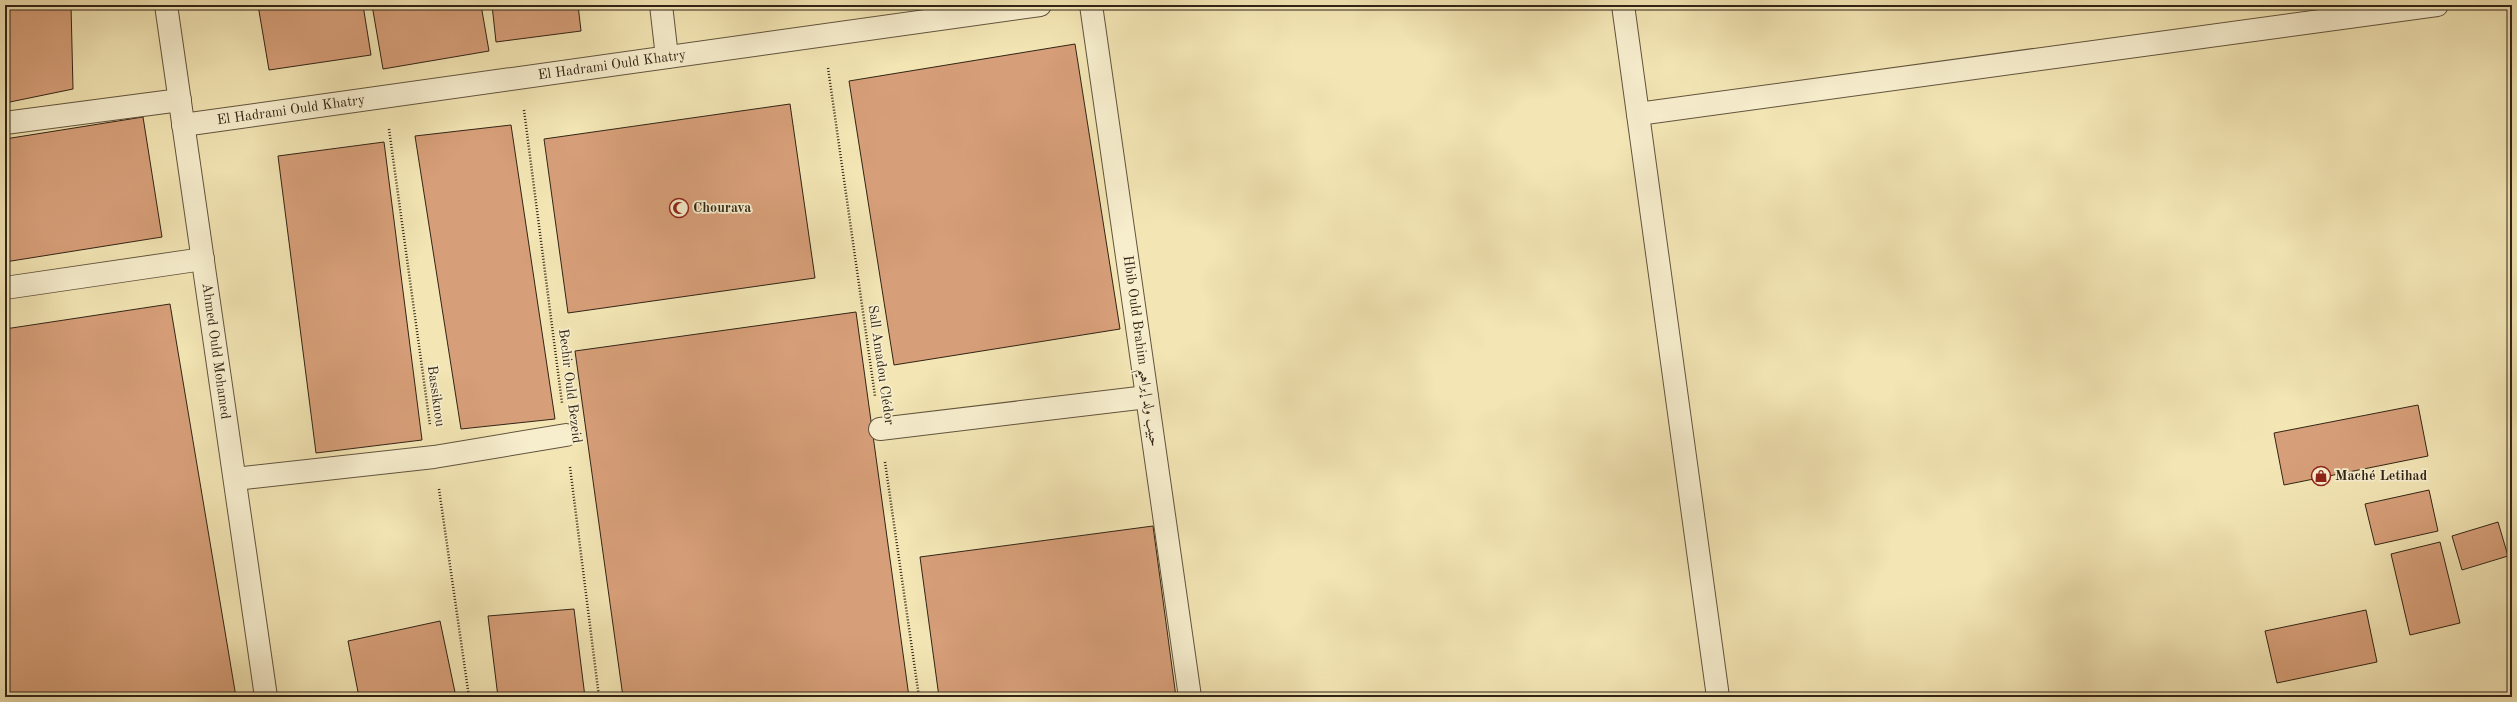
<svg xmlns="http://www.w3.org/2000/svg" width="2517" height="702" viewBox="0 0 2517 702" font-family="'Old Standard TT',Amiri,serif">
  <rect width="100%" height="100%" fill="#f3e5b4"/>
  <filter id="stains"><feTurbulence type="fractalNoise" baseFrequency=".005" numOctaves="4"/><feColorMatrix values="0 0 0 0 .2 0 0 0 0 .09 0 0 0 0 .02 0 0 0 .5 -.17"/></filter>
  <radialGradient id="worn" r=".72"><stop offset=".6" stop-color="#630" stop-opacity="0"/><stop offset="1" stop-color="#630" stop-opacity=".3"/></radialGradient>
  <!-- building -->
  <g fill="#d79f79" stroke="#312415">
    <polygon points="5,5 71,5 73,89 5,103"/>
    <polygon points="258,5 363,5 371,55 269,70"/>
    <polygon points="372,5 481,5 489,51 383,69"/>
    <polygon points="492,5 578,5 581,31 496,42"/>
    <polygon points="734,5 762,5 735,9"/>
    <polygon points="1075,44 1120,329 894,365 849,81"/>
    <polygon points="790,104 815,278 568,313 544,139"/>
    <polygon points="143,117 162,237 5,262 5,139"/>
    <polygon points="511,125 555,419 461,429 415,136"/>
    <polygon points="384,142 422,440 316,453 278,156"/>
    <polygon points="170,304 236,697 5,697 5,329"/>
    <polygon points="856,312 909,697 623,697 575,351"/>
    <polygon points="2418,405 2428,456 2284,485 2274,433"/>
    <polygon points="2429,490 2438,531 2375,545 2365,504"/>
    <polygon points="2498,522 2508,556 2462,570 2452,536"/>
    <polygon points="1153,526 1176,697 939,697 920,557"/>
    <polygon points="2440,542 2460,623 2410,635 2391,554"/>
    <polygon points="574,609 585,697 498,697 488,616"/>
    <polygon points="2366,610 2377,662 2277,683 2265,631"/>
    <polygon points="440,621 456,697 359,697 348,641"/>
  </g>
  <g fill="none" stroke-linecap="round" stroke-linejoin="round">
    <!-- service casing -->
    <g stroke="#62543d" stroke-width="24">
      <polyline id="service" points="5,123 180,100"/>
    </g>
    <!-- minor casing -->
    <g stroke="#62543d" stroke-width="24">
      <g id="minor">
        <polyline points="166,5 266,697"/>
        <polyline points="661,5 667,57"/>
        <polyline points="1091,5 1190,697"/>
        <polyline points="1638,114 2437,5"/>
        <polyline points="183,125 1040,5"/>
        <polyline points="5,288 203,259"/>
        <polyline points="880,429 1147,397"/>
        <polyline points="235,479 434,457 566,435"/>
      </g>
    </g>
    <!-- tertiary casing -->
    <g stroke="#62543d" stroke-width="24">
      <polyline id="tertiary" points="1623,5 1718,697"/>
    </g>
    <!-- path -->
    <g stroke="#312415" stroke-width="2.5" stroke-dasharray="1 2" stroke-linecap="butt">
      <polyline points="828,68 875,396"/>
      <polyline points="524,110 562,403"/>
      <polyline points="389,129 430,425"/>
      <polyline points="885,462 919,697"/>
      <polyline points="570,467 599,697"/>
      <polyline points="439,489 469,697"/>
    </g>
    <!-- service -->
    <use href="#service" stroke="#f7eece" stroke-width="22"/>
    <!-- minor -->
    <use href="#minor" stroke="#f7eece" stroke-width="22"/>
    <!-- tertiary -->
    <use href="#tertiary" stroke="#f7eece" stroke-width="22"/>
  </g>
  <!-- icons -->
  <defs>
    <g id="mosque-ring" transform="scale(1)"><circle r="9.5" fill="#f7eece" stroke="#8f2418" stroke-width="1.5"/><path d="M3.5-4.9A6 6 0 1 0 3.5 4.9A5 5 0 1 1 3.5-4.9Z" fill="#8f2418"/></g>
    <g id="shop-ring" transform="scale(1)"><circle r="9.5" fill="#f7eece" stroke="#8f2418" stroke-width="1.5"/><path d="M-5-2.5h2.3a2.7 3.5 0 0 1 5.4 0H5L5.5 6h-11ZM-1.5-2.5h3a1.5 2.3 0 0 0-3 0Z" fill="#8f2418"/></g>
  </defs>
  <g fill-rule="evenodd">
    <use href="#mosque-ring" x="679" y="208"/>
    <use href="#shop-ring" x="2321" y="476"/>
  </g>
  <g text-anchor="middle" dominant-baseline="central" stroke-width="3.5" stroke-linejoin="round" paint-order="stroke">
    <!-- street labels -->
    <g font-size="14" fill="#312415" stroke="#f7eece">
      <text transform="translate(612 65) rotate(-8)">El Hadrami Ould Khatry</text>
      <text transform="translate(291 110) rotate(-8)">El Hadrami Ould Khatry</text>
      <text transform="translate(216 351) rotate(82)">Ahmed Ould Mohamed</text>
      <text transform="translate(1141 351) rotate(82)">Hbib Ould Brahim حبيب ولد إبراهيم</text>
      <text transform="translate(881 365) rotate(82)">Sall Amadou Clédor</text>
      <text transform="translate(570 386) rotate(83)">Bechir Ould Bezeid</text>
      <text transform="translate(436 396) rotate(82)">Bassiknou</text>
    </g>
    <!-- poi labels -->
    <g font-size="14" font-weight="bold" fill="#312415" stroke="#f7eece" text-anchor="start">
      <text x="693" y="208">Chourava</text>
      <text x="2335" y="476">Maché Letihad</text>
    </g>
  </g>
  <!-- margin -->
  <rect width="2517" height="702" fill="none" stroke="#f3e5b4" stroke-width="20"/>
  <rect x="6" y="6" width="2505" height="690" fill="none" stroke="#312415" stroke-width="2"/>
  <rect x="10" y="10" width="2497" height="682" fill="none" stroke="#312415"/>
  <rect width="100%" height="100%" filter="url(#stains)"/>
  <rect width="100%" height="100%" fill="url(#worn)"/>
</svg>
